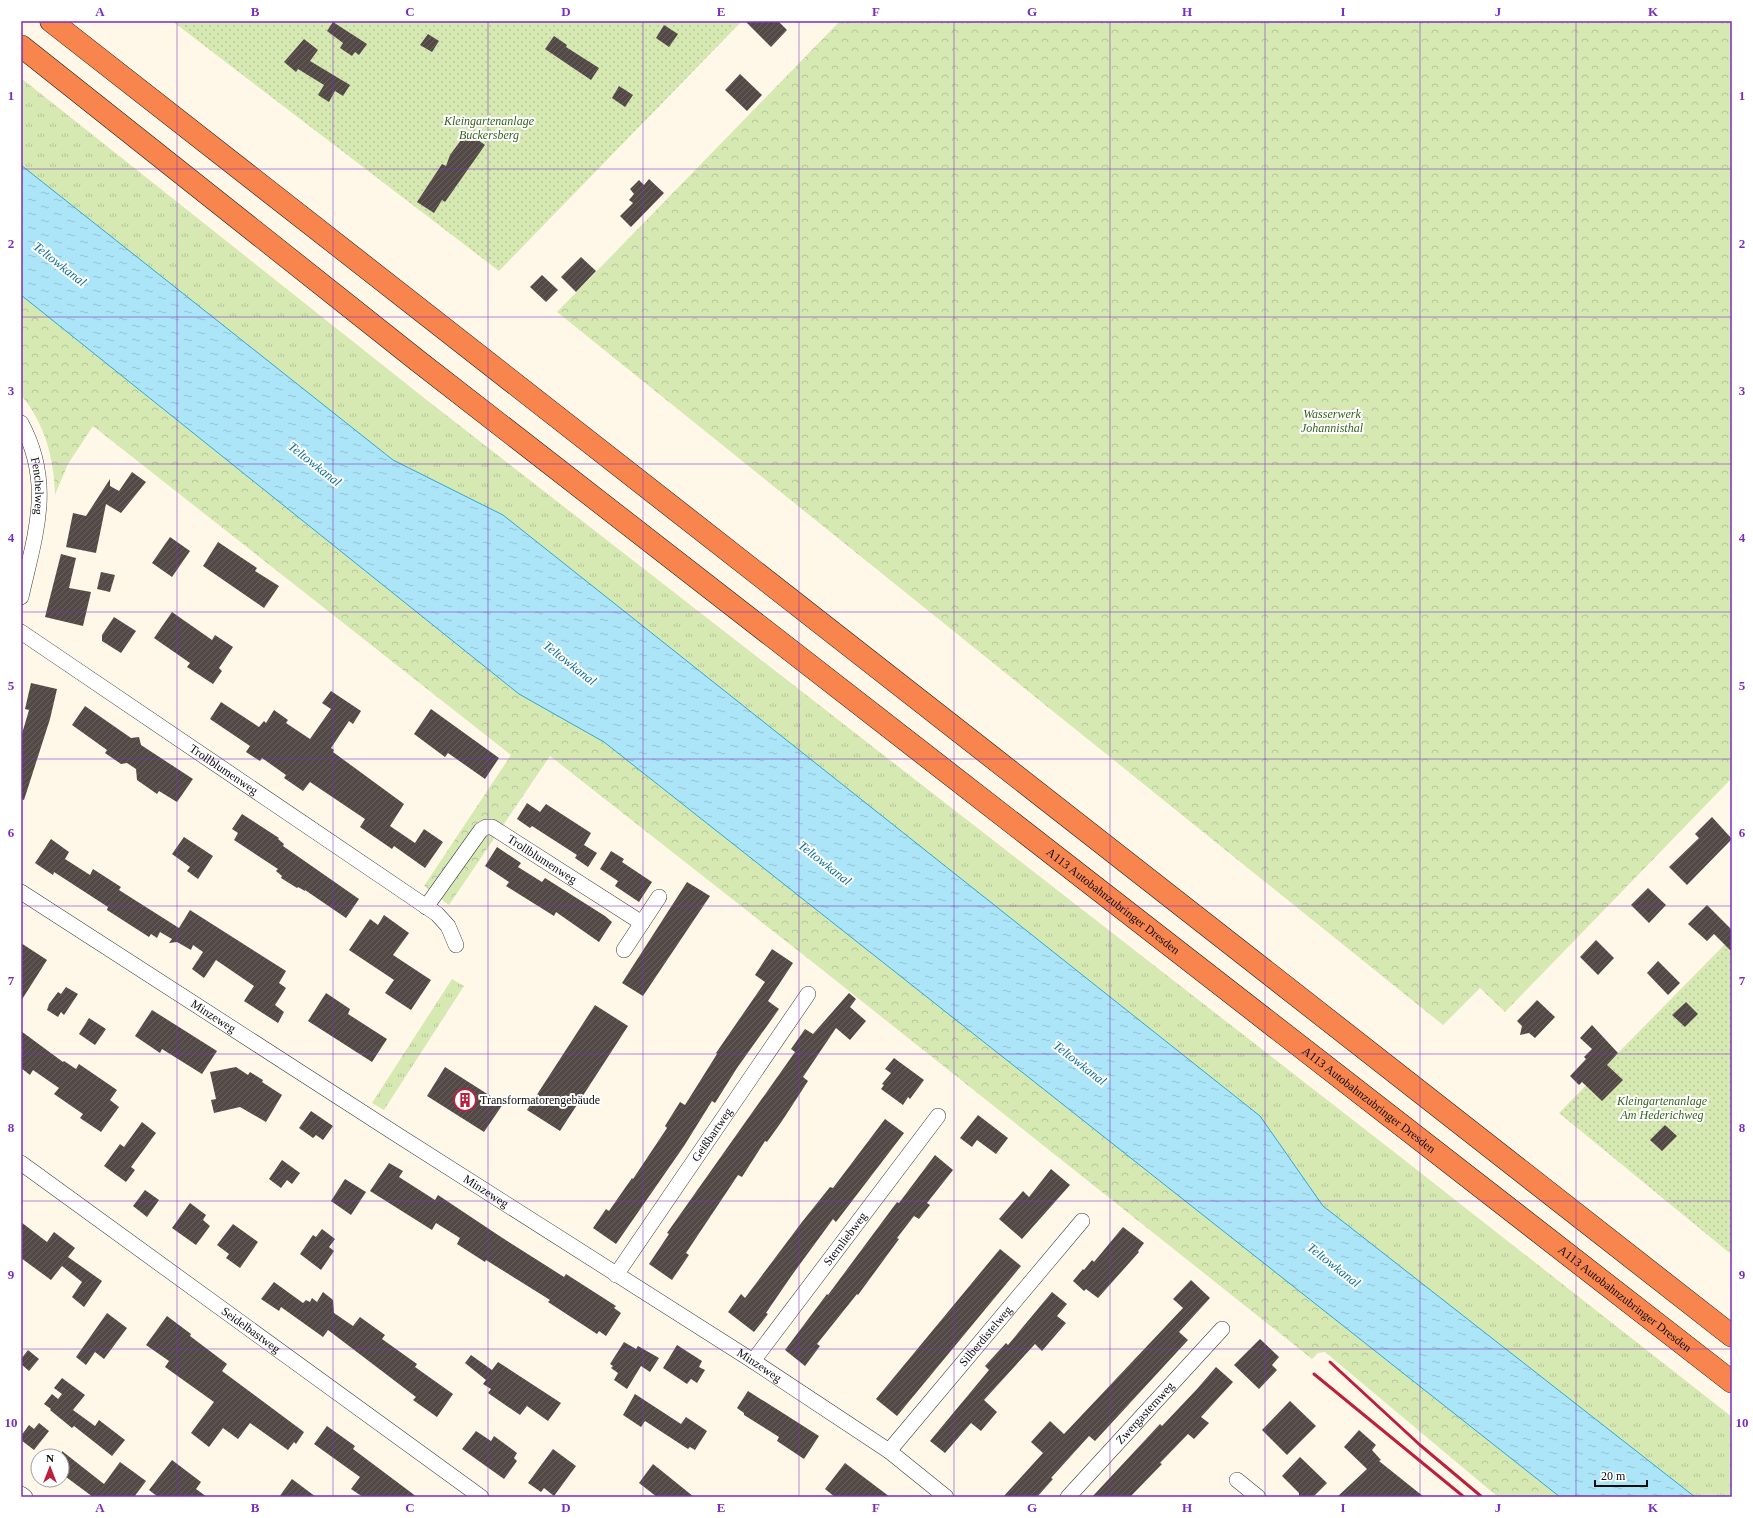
<svg xmlns="http://www.w3.org/2000/svg" width="1753" height="1518" viewBox="0 0 1753 1518" font-family="Georgia,serif">
  <defs>
    <pattern id="grass-tufts" width="24" height="20" patternUnits="userSpaceOnUse"><rect width="24" height="20" fill="#d6e9b2"/><path d="M3 7l-1-3M5 7V3M7 7l1-3M15 17l-1-3M17 17v-4M19 17l1-3" fill="none" stroke="#b6c698"/></pattern>
    <pattern id="park-crowns" width="20" height="18" patternUnits="userSpaceOnUse"><rect width="20" height="18" fill="#d6e9b2"/><path d="M2 6a3 3 0 1 1 6 0M12 15a3 3 0 1 1 6 0" fill="none" stroke="#b6c698"/></pattern>
    <pattern id="garden-dots" width="8" height="8" patternUnits="userSpaceOnUse"><rect width="8" height="8" fill="#d6e9b2"/><path d="M2 2h.1M6 6h.1" fill="none" stroke="#b6c698" stroke-width="1.8" stroke-linecap="round"/></pattern>
    <pattern id="water-ripples" width="26" height="14" patternUnits="userSpaceOnUse"><rect width="26" height="14" fill="#ace5f7"/><path d="M2 4q2-2 4 0t4 0M15 11q2-2 4 0t4 0" fill="none" stroke="#93c3d2"/></pattern>
    <pattern id="building-hatch" width="6" height="6" patternUnits="userSpaceOnUse"><rect width="6" height="6" fill="#534a47"/><path d="M-1 1l2-2M0 6l6-6M5 7l2-2" fill="none" stroke="#67605d"/></pattern>
  </defs>
  <rect width="100%" height="100%" fill="#fff8e8"/>
  <!-- grass -->
  <g fill="url(#grass-tufts)">
    <polygon points="21,78 428,401 1398,1155 1732,1417 1732,1497 1695,1497 1323,1206 1260,1116 503,515 393,460 21,165"/>
    <polygon points="452,979 464,986 384,1110 372,1103"/>
  </g>
  <!-- park -->
  <g fill="url(#park-crowns)">
    <polygon points="840,21 1732,21 1732,778 1505,1012 1480,988 1443,1025 557,312"/>
    <path d="M21,295L519,694L604,742L1560,1497H1498L1325,1352L1318,1353L1312,1359L815,964L550,756L449,905L424,886L511,755L93,426L68,464L55,495C54,458 45,424 21,395Z"/>
  </g>
  <!-- garden -->
  <g fill="url(#garden-dots)">
    <polygon points="172,21 742,21 499,271"/>
    <polygon points="1732,937 1732,1255 1559,1113"/>
  </g>
  <!-- water -->
  <polygon fill="url(#water-ripples)" stroke="#31a5d0" points="21,165 393,460 503,515 1260,1116 1323,1206 1695,1497 1560,1497 604,742 519,694 21,295"/>
  <!-- building -->
  <g fill="url(#building-hatch)">
    <polygon points="745,21 778,21 787,30 771,47"/>
    <polygon points="333,22 367,44 359,55 355,52 352,56 340,48 343,43 327,31"/>
    <polygon points="664,25 678,34 669,47 656,38"/>
    <polygon points="428,34 439,41 432,52 420,45"/>
    <polygon points="554,36 567,45 566,47 599,68 591,80 545,49"/>
    <polygon points="304,39 318,50 310,61 350,85 343,96 335,91 329,102 318,95 324,85 298,69 296,72 284,62"/>
    <polygon points="740,74 762,95 747,111 725,90"/>
    <polygon points="619,86 633,95 625,107 612,98"/>
    <polygon points="467,132 485,145 445,202 442,200 434,213 417,202 442,164 446,166 450,155"/>
    <polygon points="649,179 664,193 631,227 620,216 633,203 629,200 634,194 630,189 639,180 644,185"/>
    <polygon points="581,257 596,271 576,292 561,277"/>
    <polygon points="542,275 558,290 546,302 530,287"/>
    <polygon points="132,472 146,482 121,513 106,504 96,553 66,547 73,513 86,516 110,479 110,486 119,491"/>
    <polygon points="170,537 190,551 172,577 152,563"/>
    <polygon points="218,542 257,568 255,571 279,586 264,608 203,566"/>
    <polygon points="61,554 76,558 69,588 91,592 83,626 45,617"/>
    <polygon points="101,572 115,575 110,592 97,589"/>
    <polygon points="172,612 212,640 215,635 233,647 219,668 222,671 213,684 187,667 190,663 154,638"/>
    <polygon points="114,617 136,631 121,653 102,641 102,635"/>
    <polygon points="31,683 57,689 50,719 24,800 21,799 21,737 29,710 25,709"/>
    <polygon points="331,691 361,711 353,724 349,721 331,748 334,750 333,752 404,804 390,826 415,843 424,829 443,842 425,868 394,846 392,849 360,827 365,819 310,782 303,791 284,778 286,775 262,758 260,761 246,752 250,746 210,719 221,702 259,727 264,721 266,723 274,710 288,720 286,723 310,739 331,709 322,703"/>
    <polygon points="85,706 131,738 139,737 141,745 193,779 177,802 159,791 157,794 137,780 136,769 127,763 121,764 105,753 107,750 72,725"/>
    <polygon points="431,709 499,758 485,779 448,753 445,757 414,734"/>
    <polygon points="527,803 540,812 546,804 591,833 584,845 597,853 588,867 575,858 581,848 577,855 532,826 530,828 517,819"/>
    <polygon points="242,814 279,838 278,839 284,844 283,846 359,899 346,918 305,890 305,891 298,887 297,888 281,878 282,876 276,871 278,869 234,840 238,833 232,829"/>
    <polygon points="1712,817 1732,839 1687,885 1669,867 1699,838 1695,834"/>
    <polygon points="184,837 213,856 198,879 187,871 190,867 172,854"/>
    <polygon points="51,839 69,852 65,859 90,875 93,869 121,887 119,890 179,928 190,910 286,971 279,983 286,988 275,1005 284,1012 278,1023 244,1001 254,986 216,960 204,978 192,969 203,952 193,945 191,950 177,942 169,943 172,939 160,932 157,938 151,934 149,937 107,910 108,907 54,872 53,875 35,863"/>
    <polygon points="497,847 521,863 518,867 542,882 545,878 605,916 612,922 599,942 556,912 554,916 506,886 509,882 485,866"/>
    <polygon points="611,851 624,859 622,862 652,882 639,902 615,886 618,881 600,869"/>
    <polygon points="687,882 710,896 643,996 622,983"/>
    <polygon points="1648,888 1666,905 1649,923 1631,905"/>
    <polygon points="1707,905 1732,930 1732,952 1714,934 1707,941 1688,924"/>
    <polygon points="384,915 409,933 393,955 431,980 411,1010 385,993 394,980 349,950 370,919 378,925"/>
    <polygon points="1596,940 1614,958 1598,975 1580,957"/>
    <polygon points="21,943 47,960 21,1001"/>
    <polygon points="772,949 793,963 768,1001 779,1009 737,1068 715,1103 712,1101 684,1146 616,1244 593,1228 606,1209 609,1211 632,1178 633,1179 667,1128 665,1126 680,1102 685,1105 717,1054 716,1053 765,982 755,975"/>
    <polygon points="1658,961 1680,983 1668,995 1647,973"/>
    <polygon points="66,987 78,994 64,1015 61,1012 58,1017 47,1010 49,1004 58,992 61,994"/>
    <polygon points="326,993 350,1009 348,1014 387,1039 372,1062 308,1021"/>
    <polygon points="849,993 856,999 850,1007 866,1021 850,1040 836,1028 803,1077 808,1081 782,1121 767,1142 765,1141 742,1177 738,1175 686,1253 689,1255 672,1280 649,1264 669,1234 667,1233 795,1052 791,1049 805,1029 813,1034"/>
    <polygon points="1537,1000 1555,1017 1535,1038 1529,1033 1520,1035 1522,1026 1517,1021"/>
    <polygon points="1686,1002 1698,1014 1685,1027 1672,1015"/>
    <polygon points="595,1005 628,1026 560,1131 527,1110"/>
    <polygon points="152,1010 217,1051 202,1074 162,1049 160,1053 135,1036"/>
    <polygon points="89,1018 106,1029 95,1045 79,1034"/>
    <polygon points="1592,1025 1618,1053 1607,1065 1623,1080 1602,1101 1582,1082 1579,1085 1570,1076 1586,1059 1584,1057 1592,1049 1580,1038"/>
    <polygon points="21,1031 63,1062 64,1061 76,1069 79,1064 117,1090 110,1100 119,1107 101,1132 80,1118 83,1114 54,1094 59,1088 33,1070 30,1075 21,1068"/>
    <polygon points="894,1058 924,1080 910,1099 908,1097 903,1105 881,1089 884,1085 882,1084 891,1073 885,1069"/>
    <polygon points="236,1067 248,1075 250,1072 263,1080 262,1082 282,1095 266,1122 240,1107 214,1113 211,1100 216,1099 210,1072"/>
    <polygon points="445,1067 503,1104 484,1132 427,1096"/>
    <polygon points="311,1111 333,1126 323,1140 316,1135 313,1138 299,1128"/>
    <polygon points="978,1115 1008,1138 996,1154 977,1140 972,1147 960,1138"/>
    <polygon points="885,1119 904,1133 836,1222 833,1219 792,1275 766,1313 768,1314 754,1332 728,1312 741,1294 745,1298 802,1222 830,1187 833,1188"/>
    <polygon points="142,1122 156,1133 131,1167 135,1170 126,1182 104,1166 120,1144 124,1147"/>
    <polygon points="1665,1125 1677,1136 1662,1151 1650,1140"/>
    <polygon points="935,1155 953,1170 927,1203 930,1205 919,1219 914,1216 897,1238 899,1239 858,1295 857,1294 817,1344 820,1346 805,1366 785,1350 827,1294 828,1295 897,1202 899,1203"/>
    <polygon points="282,1160 300,1173 292,1184 287,1180 281,1188 269,1179"/>
    <polygon points="389,1163 403,1171 399,1177 435,1200 438,1195 501,1237 564,1277 566,1274 616,1306 614,1308 621,1313 606,1336 599,1331 597,1334 548,1302 550,1300 486,1260 485,1262 457,1244 460,1238 436,1223 432,1230 370,1191"/>
    <polygon points="1051,1169 1070,1185 1022,1239 999,1219 1023,1191 1029,1197"/>
    <polygon points="345,1179 366,1192 351,1215 331,1201"/>
    <polygon points="145,1190 159,1200 147,1217 133,1206"/>
    <polygon points="190,1203 206,1215 203,1220 210,1226 196,1245 172,1228"/>
    <polygon points="21,1222 47,1242 54,1232 75,1248 68,1257 102,1281 84,1307 72,1297 82,1282 62,1266 51,1280 21,1258"/>
    <polygon points="233,1224 258,1242 240,1268 226,1258 229,1254 217,1245"/>
    <polygon points="1123,1227 1144,1243 1138,1251 1139,1252 1098,1298 1086,1289 1084,1291 1073,1281 1083,1269 1084,1270 1092,1260 1094,1262"/>
    <polygon points="322,1229 335,1239 329,1247 334,1251 321,1270 300,1254 313,1235 316,1237"/>
    <polygon points="1000,1249 1021,1266 897,1416 876,1399"/>
    <polygon points="1191,1280 1210,1298 1179,1332 1188,1340 1095,1441 1089,1436 1051,1478 1053,1479 1037,1497 1003,1497 1043,1453 1031,1442 1050,1421 1064,1434 1183,1308 1173,1299"/>
    <polygon points="274,1282 303,1303 306,1300 310,1302 312,1298 317,1302 323,1292 333,1300 334,1313 353,1326 360,1317 385,1335 382,1339 417,1364 415,1367 453,1394 437,1417 413,1400 416,1397 328,1330 323,1337 281,1307 279,1311 261,1299"/>
    <polygon points="1052,1292 1067,1304 1057,1316 1066,1323 1042,1351 1035,1344 984,1400 997,1412 981,1431 971,1423 945,1453 930,1441 989,1370 985,1366 1006,1343 1008,1345"/>
    <polygon points="107,1313 127,1328 104,1359 95,1352 86,1365 76,1357"/>
    <polygon points="167,1316 191,1334 190,1336 227,1364 222,1371 304,1432 296,1444 294,1442 288,1450 250,1423 238,1439 223,1428 209,1447 191,1433 214,1402 165,1367 169,1361 146,1345"/>
    <polygon points="1260,1339 1279,1357 1272,1365 1277,1370 1259,1389 1234,1365"/>
    <polygon points="624,1342 636,1349 638,1346 659,1358 650,1372 641,1366 627,1389 614,1380 618,1373 611,1368 613,1366 610,1364"/>
    <polygon points="677,1345 702,1361 699,1367 705,1370 697,1383 691,1379 687,1384 663,1368"/>
    <polygon points="28,1350 39,1359 29,1371 21,1364 21,1359"/>
    <polygon points="471,1355 492,1370 498,1362 561,1403 548,1421 527,1406 520,1415 488,1393 491,1389 483,1384 486,1380 465,1363"/>
    <polygon points="1216,1367 1233,1382 1201,1417 1209,1423 1194,1439 1188,1434 1160,1463 1162,1464 1130,1497 1092,1497 1160,1424 1162,1426 1197,1389"/>
    <polygon points="62,1378 85,1395 73,1410 95,1426 99,1420 125,1440 112,1456 74,1426 72,1428 50,1410 51,1409 44,1404 52,1394 58,1399 62,1394 54,1388"/>
    <polygon points="748,1391 819,1436 804,1459 777,1441 779,1437 744,1415 744,1413 737,1408"/>
    <polygon points="635,1394 681,1424 686,1417 707,1431 695,1450 690,1447 688,1449 645,1421 641,1427 623,1415"/>
    <polygon points="1290,1401 1316,1426 1287,1455 1262,1430"/>
    <polygon points="39,1423 49,1431 34,1450 21,1440 21,1436 29,1425 34,1429"/>
    <polygon points="327,1426 355,1446 353,1449 417,1497 363,1497 351,1489 360,1477 314,1444"/>
    <polygon points="1359,1430 1376,1445 1372,1450 1381,1460 1379,1461 1424,1497 1337,1497 1367,1469 1344,1447"/>
    <polygon points="476,1431 491,1441 494,1436 517,1453 514,1458 517,1461 504,1479 462,1449"/>
    <polygon points="553,1449 576,1466 554,1496 544,1488 541,1492 528,1483"/>
    <polygon points="62,1451 104,1484 120,1462 146,1481 134,1497 93,1497 62,1474"/>
    <polygon points="1300,1457 1327,1483 1313,1497 1299,1497 1299,1493 1282,1476"/>
    <polygon points="172,1460 201,1482 196,1489 207,1497 158,1497 149,1490"/>
    <polygon points="845,1463 890,1497 835,1497 825,1489"/>
    <polygon points="653,1464 668,1476 694,1497 657,1497 639,1483"/>
    <polygon points="292,1479 316,1497 279,1497"/>
  </g>
  <g fill="none" stroke-linecap="round" stroke-linejoin="round">
    <!-- street casing -->
    <g stroke="#3e3e3e" stroke-width="16">
      <g id="street">
        <path id="s1" d="M21,423C54,484 35,535 21,597"/>
        <path id="s2" d="M21,632L437,914L448,926L456,945"/>
        <path id="s3" d="M21,892L396,1134L753,1361L889,1451L946,1497"/>
        <path id="s4" d="M426,907L481,830L486,827H492L642,923"/>
        <polyline points="624,950 659,897"/>
        <path id="s5" d="M21,1163L481,1497"/>
        <path id="s6" d="M616,1275L808,994"/>
        <path id="s7" d="M753,1361L938,1116"/>
        <path id="s8" d="M889,1451L1082,1221"/>
        <polyline points="1237,1480 1258,1497"/>
        <polyline points="21,1494 25,1497"/>
        <path id="s9" d="M1068,1497L1222,1329"/>
      </g>
    </g>
    <!-- highway casing -->
    <g stroke="#1c1c1c" stroke-width="23">
      <g id="highway">
        <polyline points="51,21 1732,1336"/>
        <path id="s10" d="M21,46L418,361L1732,1382"/>
      </g>
    </g>
    <!-- street -->
    <use href="#street" stroke="#fff" stroke-width="15"/>
    <!-- highway -->
    <use href="#highway" stroke="#f8854d" stroke-width="22"/>
    <!-- rail -->
    <g stroke="#bd203c" stroke-width="3">
      <polyline points="1330,1362 1420,1445 1482,1497"/>
      <polyline points="1314,1374 1464,1497"/>
    </g>
  </g>
  <!-- grid -->
  <path fill="none" stroke="#7b2cbf" stroke-width="1" stroke-opacity="0.55" d="M177,21V1497M333,21V1497M488,21V1497M643,21V1497M799,21V1497M954,21V1497M1110,21V1497M1265,21V1497M1420,21V1497M1576,21V1497M21,169H1732M21,317H1732M21,464H1732M21,612H1732M21,759H1732M21,906H1732M21,1054H1732M21,1201H1732M21,1349H1732"/>
  <!-- icons -->
  <defs>
    <g id="building-ring" transform="scale(1.15)"><circle r="9.5" fill="#fff" stroke="#bd203c" stroke-width="1.5"/><path d="M-4-6H4V6H1V3H-1V6H-4ZM-2.5-4.3h1.7v1.8h-1.7ZM.8-4.3h1.7v1.8H.8ZM-2.5-1h1.7V.8h-1.7ZM.8-1h1.7V.8H.8Z" fill="#bd203c"/></g>
  </defs>
  <g fill-rule="evenodd">
    <use href="#building-ring" x="465" y="1100"/>
  </g>
  <g text-anchor="middle" dominant-baseline="central" stroke-width="4" stroke-linejoin="round" paint-order="stroke">
    <!-- park labels -->
    <g font-size="12" font-style="italic" fill="#33631b" stroke="#fff">
      <text x="489" y="121">Kleingartenanlage<tspan x="489" dy="14">Buckersberg</tspan></text>
      <text x="1332" y="414">Wasserwerk<tspan x="1332" dy="14">Johannisthal</tspan></text>
      <text x="1662" y="1101">Kleingartenanlage<tspan x="1662" dy="14">Am Hederichweg</tspan></text>
    </g>
    <!-- street labels -->
    <g font-size="12" fill="#0b0b0b" stroke="#fff">
      <text stroke="none"><textPath href="#s1" startOffset="66">Fenchelweg</textPath></text>
      <text stroke="none"><textPath href="#s2" startOffset="245">Trollblumenweg</textPath></text>
      <text stroke="none"><textPath href="#s4" startOffset="166">Trollblumenweg</textPath></text>
      <text stroke="none"><textPath href="#s10" startOffset="1387">A113 Autobahnzubringer Dresden</textPath></text>
      <text stroke="none"><textPath href="#s3" startOffset="229">Minzeweg</textPath></text>
      <text stroke="none"><textPath href="#s10" startOffset="1711">A113 Autobahnzubringer Dresden</textPath></text>
      <text stroke="none"><textPath href="#s6" startOffset="170">Geißbartweg</textPath></text>
      <text stroke="none"><textPath href="#s3" startOffset="553">Minzeweg</textPath></text>
      <text stroke="none"><textPath href="#s7" startOffset="153">Sternliebweg</textPath></text>
      <text stroke="none"><textPath href="#s10" startOffset="2035">A113 Autobahnzubringer Dresden</textPath></text>
      <text stroke="none"><textPath href="#s5" startOffset="284">Seidelbastweg</textPath></text>
      <text stroke="none"><textPath href="#s8" startOffset="150">Silberdistelweg</textPath></text>
      <text stroke="none"><textPath href="#s3" startOffset="877">Minzeweg</textPath></text>
      <text stroke="none"><textPath href="#s9" startOffset="114">Zwergasternweg</textPath></text>
    </g>
    <!-- poi labels -->
    <g font-size="12" fill="#0b0b0b" stroke="#fff" text-anchor="start">
      <text x="480" y="1100">Transformatorengebäude</text>
    </g>
    <!-- water labels -->
    <g font-size="13" font-style="italic" fill="#12739e" stroke="#fff">
      <text transform="translate(60 264) rotate(38)">Teltowkanal</text>
      <text transform="translate(315 464) rotate(38)">Teltowkanal</text>
      <text transform="translate(570 663) rotate(38)">Teltowkanal</text>
      <text transform="translate(825 863) rotate(38)">Teltowkanal</text>
      <text transform="translate(1080 1063) rotate(38)">Teltowkanal</text>
      <text transform="translate(1334 1265) rotate(38)">Teltowkanal</text>
    </g>
  </g>
  <!-- border -->
  <rect width="1753" height="1518" fill="none" stroke="#ffffff" stroke-width="44"/>
  <!-- north arrow -->
  <g transform="translate(50 1468)"><circle r="19" fill="#ffffff" stroke="#9d9d9d"/>
  <path d="M0-3L7 15L0 10L-7 15Z" fill="#bd203c"/>
  <text y="-6" font-size="11" font-weight="bold" text-anchor="middle" fill="#0b0b0b">N</text>
  </g>
  <!-- scale -->
  <path d="M1595 1480v6h52v-6" fill="none" stroke="#0b0b0b" stroke-width="2"/>
  <text x="1601" y="1480" font-size="12" fill="#0b0b0b" stroke="#ffffff" stroke-width="3" paint-order="stroke">20 m</text>
  <rect x="22" y="22" width="1709" height="1474" fill="none" stroke="#7b2cbf" stroke-width="1.5"/>
  <g font-size="13" text-anchor="middle" font-weight="bold" fill="#7b2cbf">
    <text x="100" y="16">A</text>
    <text x="255" y="16">B</text>
    <text x="410" y="16">C</text>
    <text x="566" y="16">D</text>
    <text x="721" y="16">E</text>
    <text x="876" y="16">F</text>
    <text x="1032" y="16">G</text>
    <text x="1187" y="16">H</text>
    <text x="1343" y="16">I</text>
    <text x="1498" y="16">J</text>
    <text x="1653" y="16">K</text>
    <text x="11" y="100">1</text>
    <text x="1742" y="100">1</text>
    <text x="11" y="248">2</text>
    <text x="1742" y="248">2</text>
    <text x="11" y="395">3</text>
    <text x="1742" y="395">3</text>
    <text x="11" y="542">4</text>
    <text x="1742" y="542">4</text>
    <text x="11" y="690">5</text>
    <text x="1742" y="690">5</text>
    <text x="11" y="837">6</text>
    <text x="1742" y="837">6</text>
    <text x="11" y="985">7</text>
    <text x="1742" y="985">7</text>
    <text x="11" y="1132">8</text>
    <text x="1742" y="1132">8</text>
    <text x="11" y="1279">9</text>
    <text x="1742" y="1279">9</text>
    <text x="11" y="1427">10</text>
    <text x="1742" y="1427">10</text>
    <text x="100" y="1512">A</text>
    <text x="255" y="1512">B</text>
    <text x="410" y="1512">C</text>
    <text x="566" y="1512">D</text>
    <text x="721" y="1512">E</text>
    <text x="876" y="1512">F</text>
    <text x="1032" y="1512">G</text>
    <text x="1187" y="1512">H</text>
    <text x="1343" y="1512">I</text>
    <text x="1498" y="1512">J</text>
    <text x="1653" y="1512">K</text>
  </g>
</svg>
